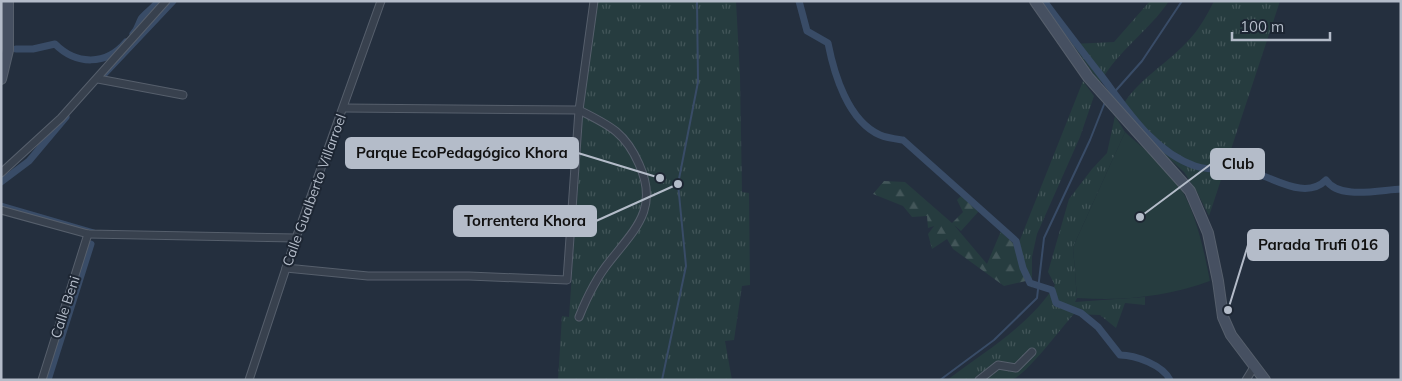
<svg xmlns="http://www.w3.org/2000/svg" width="1402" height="381" viewBox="0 0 1402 381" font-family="Mulish,sans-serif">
  <defs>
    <pattern id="grass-tufts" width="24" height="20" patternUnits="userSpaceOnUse" patternTransform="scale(1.25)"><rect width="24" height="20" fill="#263c3f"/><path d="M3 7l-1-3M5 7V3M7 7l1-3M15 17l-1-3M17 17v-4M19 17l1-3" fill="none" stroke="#435659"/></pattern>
    <pattern id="forest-firs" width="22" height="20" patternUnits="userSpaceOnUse" patternTransform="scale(1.25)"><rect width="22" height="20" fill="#263c3f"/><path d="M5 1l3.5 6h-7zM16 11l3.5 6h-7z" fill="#435659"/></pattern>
  </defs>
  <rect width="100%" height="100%" fill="#242f3e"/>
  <!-- grass -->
  <g fill="url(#grass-tufts)">
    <polygon points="596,1 736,1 740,76 742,192 749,193 750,285 742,286 734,340 725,341 732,380 558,380 562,316 569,317 583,115"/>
    <path d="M1150,1H1169C1149,31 1118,50 1100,83L1072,44L1114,42Z"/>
    <path d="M1214,1H1280L1209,216L1197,192L1184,172L1155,146L1121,108C1137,80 1164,66 1186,43C1198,31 1206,17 1214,1Z"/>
    <polygon points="1083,81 1094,96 1080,137 1037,234 1032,257 1032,288 1026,281 1016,250"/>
    <path d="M1115,116L1125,132L1073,247L1077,298L1075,302L1145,297V305L1125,303L1116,328L1100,315L1074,314C1062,327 1026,375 1013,379C1004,381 959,380 947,380C984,352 1030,325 1055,285L1048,272L1069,199L1092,169L1107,153Z"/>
  </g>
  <!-- forest -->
  <polygon fill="url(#forest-firs)" points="884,181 905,182 952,223 963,212 957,200 961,196 979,211 961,231 954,225 987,264 1001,231 1014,244 1026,281 1004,286 953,249 947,239 932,249 928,234 934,226 928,228 927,216 912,217 903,206 873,194"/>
  <!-- garden -->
  <path fill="#263c3f" d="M1125,132C1139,145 1155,157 1168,171C1194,199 1203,246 1210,281C1166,297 1124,301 1077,298L1073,247Z"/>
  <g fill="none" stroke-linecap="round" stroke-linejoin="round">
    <!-- stream -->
    <g stroke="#394c67" stroke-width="2">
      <polyline points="1110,97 1142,61 1182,1"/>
      <polyline points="662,380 686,266 678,184 698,82 697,1"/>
      <polyline points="940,380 994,340 1037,298 1044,238 1090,140 1105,102"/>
    </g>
    <!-- canal -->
    <g stroke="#394c67" stroke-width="7">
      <path d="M799,1L807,31L828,43C834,74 848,121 880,135C887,138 896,139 903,140L1016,241L1023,268L1030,283L1052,290L1056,303L1081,313L1098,327L1120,355C1135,355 1163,365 1170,380"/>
      <path d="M1044,1C1063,26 1081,50 1100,74C1126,108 1152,151 1195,166C1216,173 1238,166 1258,174C1279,181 1307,199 1326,180C1339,200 1379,190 1401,189"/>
      <path d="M133,34C138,29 138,25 141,19C145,13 154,8 158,1"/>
      <path d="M16,49H33L55,44C76,65 106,66 126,42"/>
      <polyline points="105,73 173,1"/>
      <polyline points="1,182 29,161 66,117"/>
      <polyline points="1,206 94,233"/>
      <polyline points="48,380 91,244"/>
    </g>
    <!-- street casing -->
    <g stroke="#565f6c" stroke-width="9">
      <g id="street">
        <polyline points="98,79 183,95"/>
        <path d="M344,108L579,110C609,125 625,132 639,164C659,208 636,228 610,261C596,278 587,297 579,317"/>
        <polyline points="1,173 61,118 166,1"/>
        <polyline points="1,210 88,234 296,238"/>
        <polyline points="286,268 368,276 469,276 567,280 579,110 594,1"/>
        <polyline points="42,380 88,234"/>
        <polyline points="249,380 296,238 381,1"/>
        <polyline points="979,380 998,365 1016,368 1032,352"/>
        <polyline points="1246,380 1254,367"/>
      </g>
    </g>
    <!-- secondary casing -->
    <g stroke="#565f6c" stroke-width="12">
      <g id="secondary">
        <polyline points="1035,1 1088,77 1190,191 1208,233 1218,281 1223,317 1231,335 1265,380"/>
        <polyline points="1,79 8,50 8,1"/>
      </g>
    </g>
    <!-- street -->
    <use href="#street" stroke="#38414e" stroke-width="7"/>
    <!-- secondary -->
    <use href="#secondary" stroke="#465061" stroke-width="10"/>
  </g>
  <g text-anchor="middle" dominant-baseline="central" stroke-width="4" stroke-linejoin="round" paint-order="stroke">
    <!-- street labels -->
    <g font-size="14" fill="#b4bcc9" stroke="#1d2633">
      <text transform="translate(314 190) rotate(-70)">Calle Gualberto Villarroel</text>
      <text transform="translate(65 307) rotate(-72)">Calle Beni</text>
    </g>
  </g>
  <!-- callouts -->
  <path fill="none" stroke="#b4bcc9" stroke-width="2" d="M660 178L578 153M1140 217L1211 164M678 184L596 221M1228 310L1248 245"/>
  <g fill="#b4bcc9" stroke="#1d2633" stroke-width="2">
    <circle cx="660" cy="178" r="5"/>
    <circle cx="1140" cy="217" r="5"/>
    <circle cx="678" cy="184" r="5"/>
    <circle cx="1228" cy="310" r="5"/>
  </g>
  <g fill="#b4bcc9" stroke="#b4bcc9" stroke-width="2">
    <rect x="346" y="138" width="232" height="30" rx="5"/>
    <rect x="1211" y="149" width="53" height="30" rx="5"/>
    <rect x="454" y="206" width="142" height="30" rx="5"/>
    <rect x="1248" y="230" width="140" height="30" rx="5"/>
  </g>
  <g font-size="15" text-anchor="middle" font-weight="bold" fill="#111">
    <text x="462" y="158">Parque EcoPedagógico Khora</text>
    <text x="1238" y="169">Club</text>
    <text x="525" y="226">Torrentera Khora</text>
    <text x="1318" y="250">Parada Trufi 016</text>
  </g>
  <!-- border -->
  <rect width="1402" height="381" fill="none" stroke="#b4bcc9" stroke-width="5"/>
  <!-- scale -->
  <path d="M1232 32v8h98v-8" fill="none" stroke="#b4bcc9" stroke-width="2.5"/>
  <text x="1240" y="32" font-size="15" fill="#b4bcc9" stroke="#1d2633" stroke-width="4" paint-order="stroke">100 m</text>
</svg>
